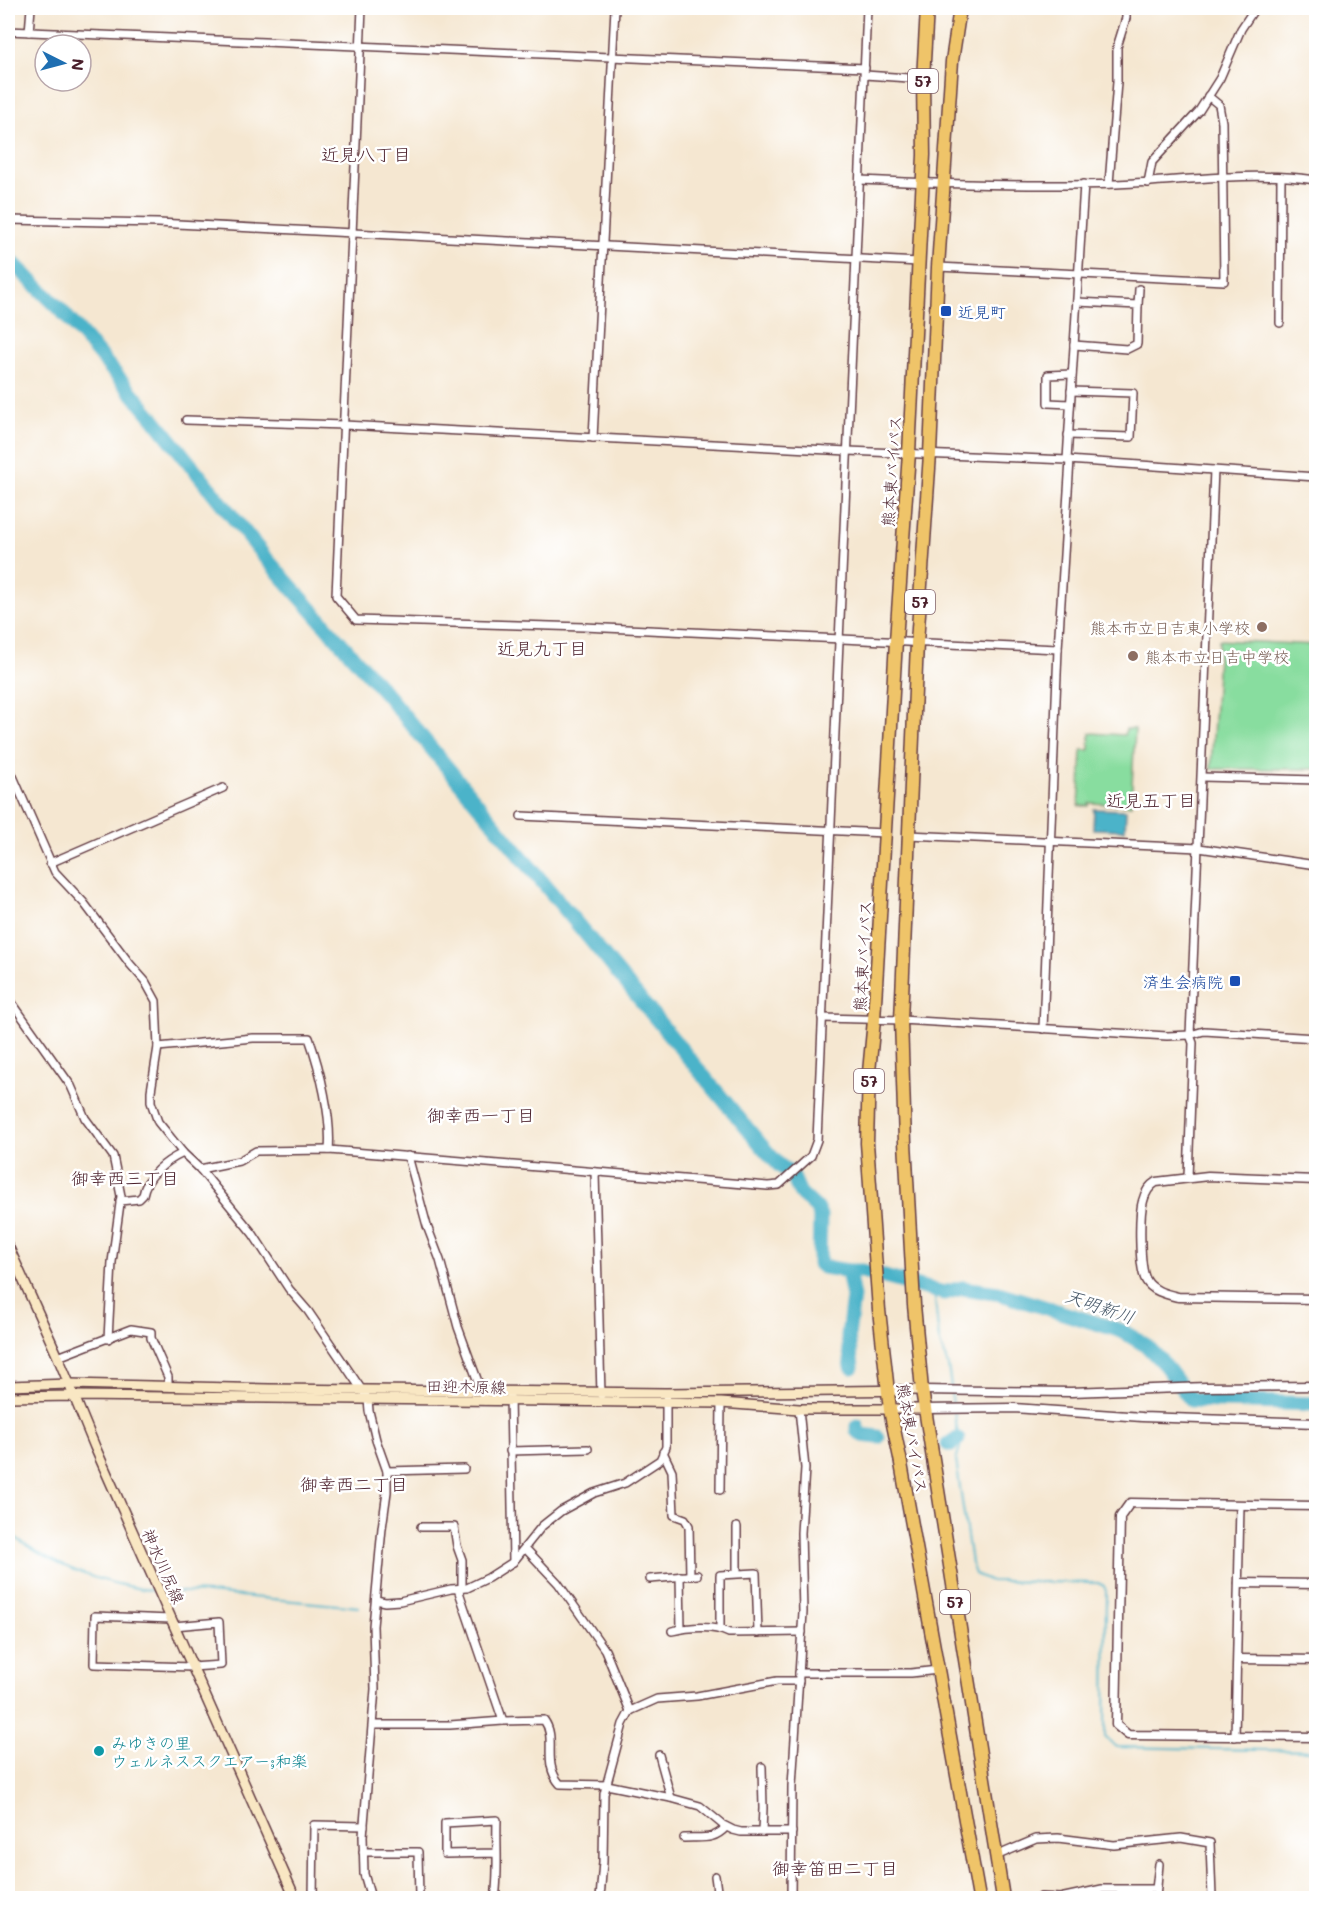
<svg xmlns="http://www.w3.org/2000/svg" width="1324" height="1906" viewBox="0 0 1324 1906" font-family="Mali,'Klee One',sans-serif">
  <rect width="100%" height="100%" fill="#fff"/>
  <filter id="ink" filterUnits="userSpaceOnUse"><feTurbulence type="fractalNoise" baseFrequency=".0167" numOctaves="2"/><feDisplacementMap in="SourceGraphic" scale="12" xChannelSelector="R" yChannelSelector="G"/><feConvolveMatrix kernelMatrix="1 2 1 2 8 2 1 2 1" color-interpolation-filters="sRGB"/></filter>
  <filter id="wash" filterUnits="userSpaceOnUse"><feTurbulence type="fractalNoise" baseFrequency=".008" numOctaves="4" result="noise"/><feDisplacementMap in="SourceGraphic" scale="24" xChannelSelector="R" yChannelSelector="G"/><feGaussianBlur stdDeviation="1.35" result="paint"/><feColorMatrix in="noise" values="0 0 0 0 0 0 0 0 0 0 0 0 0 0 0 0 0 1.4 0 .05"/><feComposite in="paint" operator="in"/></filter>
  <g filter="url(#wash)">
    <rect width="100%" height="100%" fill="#f5e7d1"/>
    <!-- green -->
    <g fill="#88dd9f" stroke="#697e65" stroke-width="1.5">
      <polygon points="1219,640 1316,645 1316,769 1211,769"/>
      <polygon points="1126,729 1135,729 1131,805 1089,803 1089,806 1079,806 1082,750 1089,750 1090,733 1124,735"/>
    </g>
    <!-- water -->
    <polygon fill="#4bb3c9" stroke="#4a697a" stroke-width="1.5" points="1094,809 1126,810 1125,830 1093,829"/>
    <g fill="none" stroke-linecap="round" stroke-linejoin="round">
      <!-- stream -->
      <g stroke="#4bb3c9" stroke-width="2">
        <polyline points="934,1290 939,1340 948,1366 951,1387"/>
        <polyline points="951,1393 953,1405"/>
        <polyline points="954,1411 960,1447 956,1460 971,1563 975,1574 991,1581 1098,1583 1104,1586 1106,1591 1105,1737 1116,1747 1316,1751"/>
        <path d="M8,1532C51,1566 101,1584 156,1591"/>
        <polyline points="162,1591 208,1593 359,1607"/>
      </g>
      <!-- river -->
      <g stroke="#4bb3c9" stroke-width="15">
        <polyline points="8,258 61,310 154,419 264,556 387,695 761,1145 778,1164 792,1175 800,1193 816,1208 820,1215 819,1264 823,1267 848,1271 853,1297 848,1336 852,1367"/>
        <polyline points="848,1271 862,1271 944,1293 962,1288 998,1293 1122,1331 1147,1346 1165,1365 1191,1400 1316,1404"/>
        <polyline points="857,1426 857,1431 862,1435 878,1437"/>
        <polyline points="948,1444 951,1445 953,1441 958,1439"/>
      </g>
    </g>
  </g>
  <g filter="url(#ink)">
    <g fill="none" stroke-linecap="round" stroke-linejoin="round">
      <!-- minor casing -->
      <g stroke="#643d44" stroke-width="10">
        <g id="minor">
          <polyline points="362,8 336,596 356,620 584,627 1058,649"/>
          <polyline points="8,31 865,68"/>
          <polyline points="29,32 31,8"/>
          <polyline points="865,75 923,79"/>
          <path d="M860,180C945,184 1031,187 1116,184C1180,181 1253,171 1316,180"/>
          <polyline points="1148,183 1152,162 1199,111 1220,78 1241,29 1255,8"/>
          <polyline points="1109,184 1117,82 1117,47 1126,18 1126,8"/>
          <polyline points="8,220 158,223 919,262"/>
          <polyline points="938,267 1224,281 1222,122 1219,105 1208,96"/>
          <polyline points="1138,305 1139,289"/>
          <polyline points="1280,323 1281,177"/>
          <polyline points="1074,345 1127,349 1137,344 1138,305 1077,302"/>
          <polyline points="1070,404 1048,403 1048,375 1072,374"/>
          <polyline points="186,420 344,425 848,451 1067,460 1316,477"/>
          <polyline points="1068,435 1131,437 1133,393 1071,391"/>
          <polyline points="593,438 615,8"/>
          <polyline points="1067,460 1084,184"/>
          <polyline points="8,765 55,872 84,903 130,964 145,981 156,1001 158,1047 151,1091 151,1102 158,1122 183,1153 200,1169 253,1234 289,1289 308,1311 368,1399 369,1411 376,1440 387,1471 387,1492 382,1528 373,1626 375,1689 363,1836 364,1874 371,1898"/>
          <polyline points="1202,777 1316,780"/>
          <polyline points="521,816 885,833"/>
          <polyline points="908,835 1199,848 1316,865"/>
          <polyline points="50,863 223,788"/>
          <polyline points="8,997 71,1086 85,1118 113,1156 121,1196 112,1262 108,1339"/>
          <polyline points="822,1018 901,1020 1167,1036 1190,1035 1204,1031 1316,1038"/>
          <polyline points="1043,1029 1058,649 1070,460"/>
          <path d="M158,1047L253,1038H309C320,1069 332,1118 329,1150"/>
          <polyline points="408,1156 427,1226 440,1260 458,1327 485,1401"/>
          <polyline points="200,1169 239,1161 256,1151 329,1150 768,1186 779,1185 811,1156 817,1140 867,8"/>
          <polyline points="595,1173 601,1395"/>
          <polyline points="1188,1177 1193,1043 1190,1035 1214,470"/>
          <path d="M120,1201L139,1199L143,1195C146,1176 166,1161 183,1153"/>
          <polyline points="58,1357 131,1329 151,1332 151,1338 168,1377 168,1386"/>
          <polyline points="510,1396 513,1562"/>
          <polyline points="510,1451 588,1449"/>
          <polyline points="663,1452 672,1471 674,1515 685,1519 689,1526 690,1576"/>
          <polyline points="387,1471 464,1469"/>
          <polyline points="720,1490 721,1403"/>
          <polyline points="421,1527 454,1527 457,1546 462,1560 462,1588"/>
          <polyline points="525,1548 558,1583 605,1650 630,1711"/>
          <polyline points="737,1573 737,1527"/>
          <polyline points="680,1576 681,1629"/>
          <polyline points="650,1579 697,1575"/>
          <polyline points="458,1589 503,1721"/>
          <polyline points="376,1600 385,1602 400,1601 451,1589 467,1588 488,1578 513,1562 542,1526 561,1511 594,1493 625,1483 660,1460 666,1447 666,1399"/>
          <polyline points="171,1619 95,1616 94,1664 192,1667 221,1665 219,1622 174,1626"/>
          <polyline points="720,1629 720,1575 756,1573 758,1633"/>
          <path d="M672,1631C689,1627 713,1625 729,1633L802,1632"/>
          <polyline points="799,1673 911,1673 938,1670"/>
          <path d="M373,1725H450L503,1721L544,1720C558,1739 541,1762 560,1784L607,1785L671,1798L700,1806L723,1825L733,1830L741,1832H792"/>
          <polyline points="1235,1737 1240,1505"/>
          <polyline points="659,1755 671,1798"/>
          <polyline points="762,1832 763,1808 762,1767"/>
          <path d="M684,1838C702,1837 713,1841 726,1827"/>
          <polyline points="363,1852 418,1852 419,1898"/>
          <polyline points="996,1856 1036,1839 1058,1838 1114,1845 1181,1838 1210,1843 1212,1898"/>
          <polyline points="715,1876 718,1898"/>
          <polyline points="1041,1897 1060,1898 1102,1889 1156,1889 1159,1864 1156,1898"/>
          <polyline points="313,1898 314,1825 364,1826"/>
          <path d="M495,1898C499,1873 496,1846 497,1820L445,1823V1854L496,1853"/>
          <polyline points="600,1898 603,1862 604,1794 623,1724 630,1711 657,1699 697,1696 777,1681 799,1681"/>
          <polyline points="791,1898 792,1786 803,1612 801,1533 805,1468 799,1409"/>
        </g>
      </g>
      <!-- tertiary casing -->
      <g stroke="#643d44" stroke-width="11">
        <g id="tertiary">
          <path d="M1316,1180L1208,1176L1156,1182C1149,1186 1145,1193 1143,1201C1139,1214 1139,1268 1146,1280C1152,1291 1166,1294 1178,1297L1316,1299"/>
          <polyline points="922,1390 1071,1392 1206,1387 1316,1386"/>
          <polyline points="924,1409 1014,1408 1142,1417 1316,1423"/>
          <polyline points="1316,1506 1130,1503 1120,1517 1116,1725 1128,1735 1316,1737"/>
          <polyline points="1239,1583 1316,1584"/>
          <polyline points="1238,1659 1316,1660"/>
        </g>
      </g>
      <!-- secondary casing -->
      <g stroke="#643d44" stroke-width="12">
        <g id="secondary">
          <polyline points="8,1246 58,1357 95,1447 295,1898"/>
          <polyline points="8,1386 70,1384 269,1389 666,1393 922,1390"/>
          <polyline points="8,1397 75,1396 721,1403 799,1409 924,1409"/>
        </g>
      </g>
      <!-- trunk casing -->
      <g stroke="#643d44" stroke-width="15">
        <g id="trunk">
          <polyline points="927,8 923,79 924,155 909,453 896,641 874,1020 869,1072 867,1143 879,1310 890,1410 900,1458 979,1898"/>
          <polyline points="960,8 952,61 938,267 930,454 917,643 901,1020 905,1142 914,1305 922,1390 1003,1898"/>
        </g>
      </g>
      <!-- minor -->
      <use href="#minor" stroke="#fff" stroke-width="7"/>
      <!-- tertiary -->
      <use href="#tertiary" stroke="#fff" stroke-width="8"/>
      <!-- secondary -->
      <use href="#secondary" stroke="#f9e7c3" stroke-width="9"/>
      <!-- trunk -->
      <use href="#trunk" stroke="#efc469" stroke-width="12"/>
    </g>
  </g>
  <!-- markers -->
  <g fill="#1a4fb4" stroke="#fff" stroke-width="2">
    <rect x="940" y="305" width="12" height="12" rx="3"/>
    <rect x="1229" y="975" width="12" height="12" rx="3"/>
  </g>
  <g fill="#8d6e63" stroke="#fff" stroke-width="2">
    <circle cx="1262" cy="627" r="6"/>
    <circle cx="1133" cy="656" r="6"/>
  </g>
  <circle fill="#0f9aa8" stroke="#fff" stroke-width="2" cx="99" cy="1751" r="6"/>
  <g text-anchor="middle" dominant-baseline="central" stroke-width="5" stroke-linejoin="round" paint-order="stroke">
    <!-- shield labels -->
    <g fill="#fff" stroke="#80626b" stroke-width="1.5">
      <rect x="908" y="69" width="30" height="24" rx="4.5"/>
      <rect x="905" y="590" width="30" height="24" rx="4.5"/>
      <rect x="854" y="1069" width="30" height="24" rx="4.5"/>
      <rect x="940" y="1590" width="30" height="24" rx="4.5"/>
    </g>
    <g font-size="15" font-weight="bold" fill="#4a1f2b">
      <text x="923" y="81">57</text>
      <text x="920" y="602">57</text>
      <text x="869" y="1081">57</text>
      <text x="955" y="1602">57</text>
    </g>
    <!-- transit labels -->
    <g font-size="16" fill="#164399" stroke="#fff" text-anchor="start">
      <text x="958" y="311">近見町</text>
      <text x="1223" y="981" text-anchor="end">済生会病院</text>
    </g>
    <!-- street labels -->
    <g font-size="16" fill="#4a1f2b" stroke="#fff">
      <text transform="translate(891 471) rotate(-86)">熊本東バイパス</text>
      <text transform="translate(862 956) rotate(-87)">熊本東バイパス</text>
      <text transform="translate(466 1386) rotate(1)">田迎木原線</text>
      <text transform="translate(913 1438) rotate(80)">熊本東バイパス</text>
      <text transform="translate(164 1566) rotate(66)">神水川尻線</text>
    </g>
    <!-- education labels -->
    <g font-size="16" fill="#785e54" stroke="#fff" text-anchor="end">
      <text x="1250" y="627">熊本市立日吉東小学校</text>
      <text x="1145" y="656" text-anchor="start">熊本市立日吉中学校</text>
    </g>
    <!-- culture labels -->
    <g font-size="16" fill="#0d838f" stroke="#fff" text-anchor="start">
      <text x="111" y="1742">みゆきの里<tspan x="111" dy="18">ウェルネススクエアー;和楽</tspan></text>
    </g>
    <!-- neighbourhood labels -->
    <g font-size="18" fill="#4a1f2b" stroke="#fff">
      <text x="366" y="154">近見八丁目</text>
      <text x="542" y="648">近見九丁目</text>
      <text x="1151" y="800">近見五丁目</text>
      <text x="481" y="1115">御幸西一丁目</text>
      <text x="125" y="1178">御幸西三丁目</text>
      <text x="354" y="1484">御幸西二丁目</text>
      <text x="835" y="1868">御幸笛田二丁目</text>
    </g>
    <!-- water labels -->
    <g font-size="18" font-style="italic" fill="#4a5a6a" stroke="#fff">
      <text transform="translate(1100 1306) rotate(19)">天明新川</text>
    </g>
  </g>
  <!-- margin -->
  <rect width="1324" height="1906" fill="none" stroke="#fff" stroke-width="30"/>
  <!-- north arrow -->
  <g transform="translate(63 63) rotate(96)"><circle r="28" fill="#ffffff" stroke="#b7a5aa" stroke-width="1.5"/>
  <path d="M0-4.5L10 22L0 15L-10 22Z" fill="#1f6fb2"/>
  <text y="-9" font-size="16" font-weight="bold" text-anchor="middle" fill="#4a1f2b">N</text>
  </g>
</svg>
